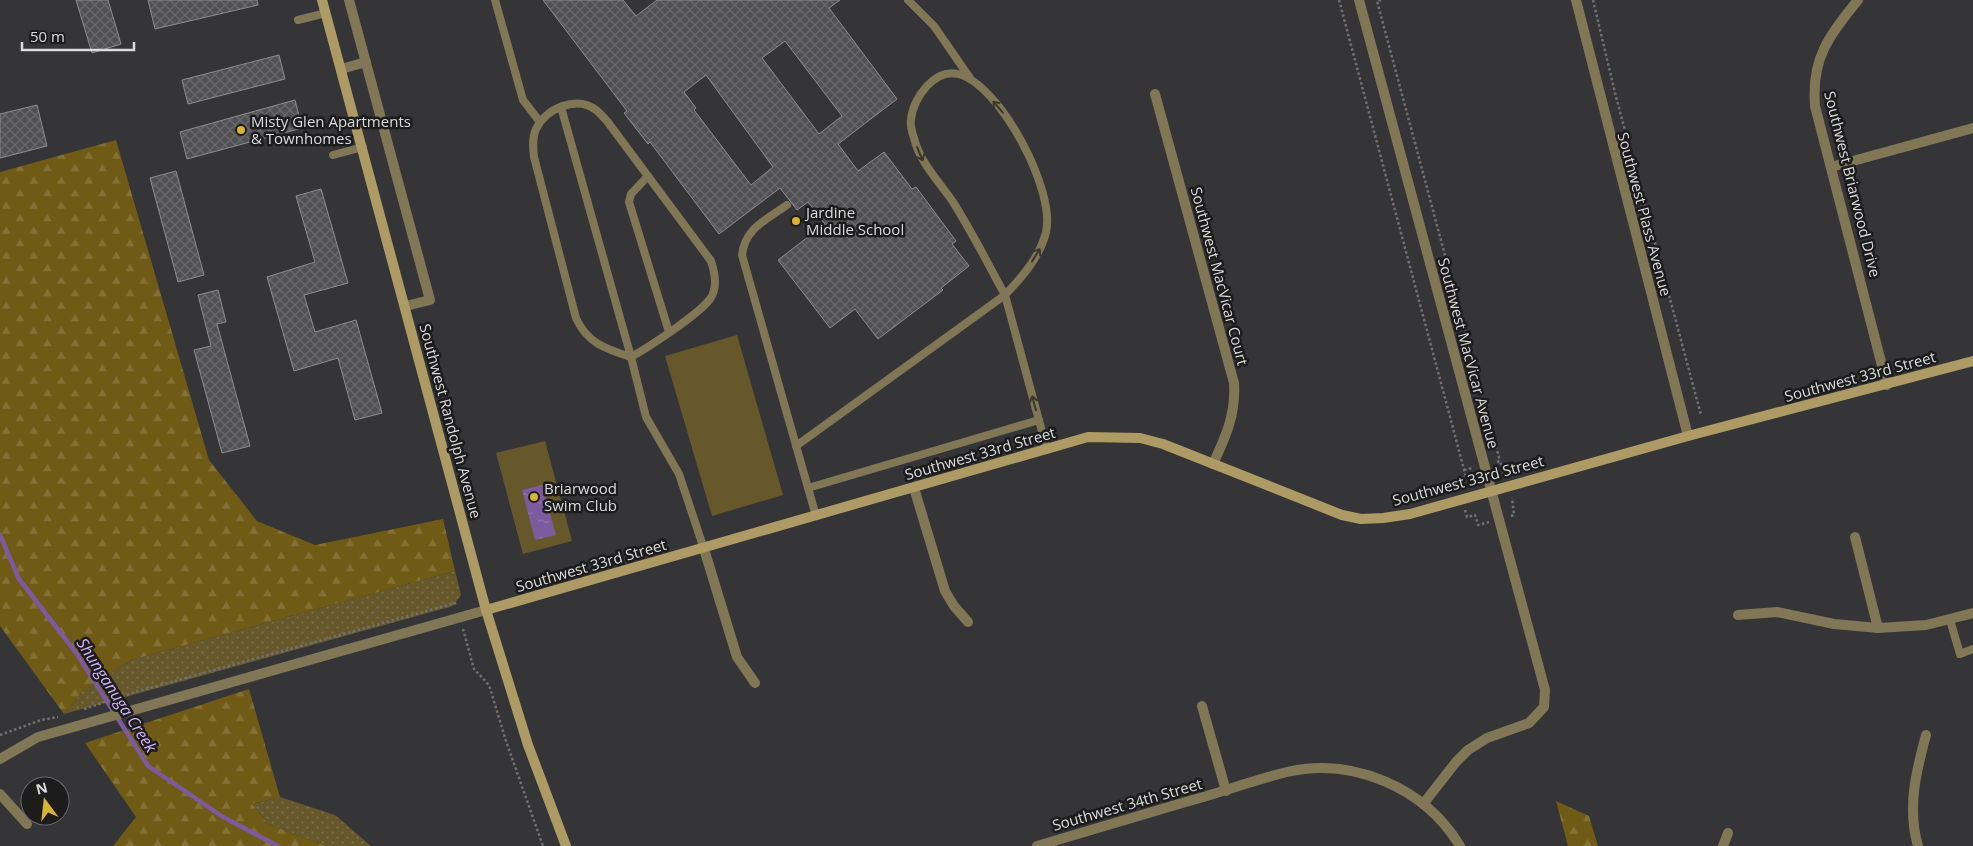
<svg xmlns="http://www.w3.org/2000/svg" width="1973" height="846" viewBox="0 0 1973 846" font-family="'Open Sans',sans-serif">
  <defs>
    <pattern id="grass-dots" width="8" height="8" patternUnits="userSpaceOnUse" patternTransform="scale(1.25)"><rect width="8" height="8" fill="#67582b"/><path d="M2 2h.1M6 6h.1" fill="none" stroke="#7c6f49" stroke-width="1.8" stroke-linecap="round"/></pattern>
    <pattern id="forest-firs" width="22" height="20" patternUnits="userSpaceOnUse" patternTransform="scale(1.25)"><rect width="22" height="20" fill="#6f5a16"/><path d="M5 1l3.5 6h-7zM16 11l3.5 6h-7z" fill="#837137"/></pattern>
    <pattern id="water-ripples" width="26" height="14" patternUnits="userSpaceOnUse" patternTransform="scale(1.25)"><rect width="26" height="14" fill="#7d5a9e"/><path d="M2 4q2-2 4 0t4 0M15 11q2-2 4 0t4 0" fill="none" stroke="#9579af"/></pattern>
    <pattern id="building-cross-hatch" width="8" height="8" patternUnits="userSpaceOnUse" patternTransform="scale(1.25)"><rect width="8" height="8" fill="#515053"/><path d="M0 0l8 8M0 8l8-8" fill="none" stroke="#69696b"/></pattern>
  </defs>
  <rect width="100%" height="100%" fill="#353437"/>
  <!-- grass -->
  <g fill="url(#grass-dots)">
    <polygon points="455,571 461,595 453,606 64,714 82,692 131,660"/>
    <polygon points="280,797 335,815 371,846 326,846 268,824 252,804"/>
  </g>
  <!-- forest -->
  <g fill="url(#forest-firs)">
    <polygon points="116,140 209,460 257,521 315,545 443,519 455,571 131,660 82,692 64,714 0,626 0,172"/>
    <polygon points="249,689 280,797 252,804 268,824 326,846 113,846 136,817 85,743"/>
    <polygon points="1556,801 1589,816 1598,846 1568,846"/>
  </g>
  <!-- garden -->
  <g fill="#67582b">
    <polygon points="737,335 783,495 712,516 665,356"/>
    <polygon points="545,441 572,541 523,554 496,453"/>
  </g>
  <!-- water -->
  <polygon fill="url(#water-ripples)" points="542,485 556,535 535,540 522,490"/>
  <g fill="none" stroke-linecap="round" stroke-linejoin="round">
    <!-- stream -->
    <polyline stroke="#7d5a9e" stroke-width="4.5" points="0,535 19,579 77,654 148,766 223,817 278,846"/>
  </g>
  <!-- building -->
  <g fill="url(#building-cross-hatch)" stroke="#8e8c90" fill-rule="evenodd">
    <polygon points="76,0 108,0 121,44 92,53"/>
    <polygon points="148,0 257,0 258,5 155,29"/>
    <path d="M543,0H623L636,16L657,0H840L829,8L897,99L838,144L858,171L884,152L912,189L916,187L956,241L952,244L969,266L941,288L943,290L878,339L855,309L830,328L778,260L825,224L808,202L797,210L780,188L719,234L650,142L648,144L624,113L627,111ZM785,41L842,116L819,134L762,58ZM706,75L773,167L751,185L694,110L696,108L684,92Z"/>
    <polygon points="279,55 285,79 188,104 182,80"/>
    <polygon points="295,100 302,128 187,159 180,132"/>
    <polygon points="37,105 47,146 0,158 0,114"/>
    <polygon points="176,171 204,275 178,282 150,178"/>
    <polygon points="321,189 348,283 304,295 315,332 356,320 382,413 355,420 338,358 294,371 267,277 315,262 296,196"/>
    <polygon points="218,290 226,322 217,324 250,446 222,453 194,350 211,346 198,295"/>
  </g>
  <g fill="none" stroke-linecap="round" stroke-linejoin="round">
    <!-- path -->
    <g stroke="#717073" stroke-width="2.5" stroke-dasharray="2.5 2.5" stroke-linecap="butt">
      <polyline points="1339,0 1466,477 1457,479 1459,487"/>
      <polyline points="1381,0 1377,1 1500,461"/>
      <polyline points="1593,0 1615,93 1701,415"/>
      <polyline points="1497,462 1500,461 1504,474"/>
      <polyline points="1464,470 1472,468"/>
      <polyline points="1465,510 1467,517 1475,515 1478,525 1489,522"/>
      <polyline points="1511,516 1514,515 1512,498"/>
      <polyline points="463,629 474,669 489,685 506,741 543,846"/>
      <polyline points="84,709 135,692 455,603 456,607"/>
      <polyline points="0,735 41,720 58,717"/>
    </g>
    <!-- lane -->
    <g stroke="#817656" stroke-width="8">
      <polyline points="495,0 523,100 540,122"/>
      <polyline points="908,0 934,26 970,78"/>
      <polyline points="298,20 326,13"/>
      <path d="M561,107L631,357C649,347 698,315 710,299C718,288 715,273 711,261L607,121C604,118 600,113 596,110C576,95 545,109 536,129C532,138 533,148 534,157L576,318C587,343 606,349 631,357L646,417L679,474L704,549"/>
      <polyline points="333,155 363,147"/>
      <polyline points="648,176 631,194 629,202 669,332"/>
      <path d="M787,205C766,220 745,228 742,255L816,516"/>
      <path d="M796,446L1005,295C988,264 972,232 953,202C939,181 920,163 914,138C912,133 910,124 911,119C913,98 935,68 958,74C1000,84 1056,191 1046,232C1040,257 1022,277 1005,295L1047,450"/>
      <polyline points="808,488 1039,420"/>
      <polyline points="1950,620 1960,654 1973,649"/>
    </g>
    <!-- street -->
    <g stroke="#817656" stroke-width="10">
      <polyline points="349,0 430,300 406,306"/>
      <polyline points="1359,0 1545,690 1544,707 1529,723 1487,738 1468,750 1456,762 1424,803"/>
      <polyline points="1576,0 1688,436"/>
      <path d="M1858,0C1829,35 1811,59 1815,106L1887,385"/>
      <polyline points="341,69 366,62"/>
      <path d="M1155,94L1234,383C1236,414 1226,436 1213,464"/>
      <polyline points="1831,167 1973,128"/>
      <polyline points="914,488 945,591 954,606 968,622"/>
      <polyline points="1855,537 1878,628"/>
      <polyline points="704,549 737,657 755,683"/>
      <polyline points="1738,615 1777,612 1834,624 1878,628 1926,625 1973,613"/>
      <polyline points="1202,706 1226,791"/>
      <polyline points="0,759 38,737 486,610"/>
      <polyline points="0,794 27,824"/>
      <path d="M1037,846C1088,831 1139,816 1189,801C1222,792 1254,780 1287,772C1354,757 1425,788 1460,846"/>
      <polyline points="1723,846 1728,833"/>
      <path d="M1918,846C1907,808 1916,772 1926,735"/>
    </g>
    <!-- secondary -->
    <g stroke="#ad9a65" stroke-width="10">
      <polyline points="322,0 486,610 528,745 566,846"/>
      <polyline points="486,610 1088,437 1140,438 1163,444 1342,515 1361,519 1383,518 1410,514 1688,436 1973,361"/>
    </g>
  </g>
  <!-- one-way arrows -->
  <defs><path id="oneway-shaft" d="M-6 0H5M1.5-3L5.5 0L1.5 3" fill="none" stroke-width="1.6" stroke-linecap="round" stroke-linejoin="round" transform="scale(1.25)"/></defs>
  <g stroke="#3b372e">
    <use href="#oneway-shaft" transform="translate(998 107) rotate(-131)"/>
    <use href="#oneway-shaft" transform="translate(920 154) rotate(67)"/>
    <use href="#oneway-shaft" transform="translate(1036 255) rotate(-58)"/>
    <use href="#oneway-shaft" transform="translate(1034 403) rotate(-105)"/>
  </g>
  <!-- markers -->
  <g fill="#d9b334" stroke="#1d1c1d" stroke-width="2">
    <circle cx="241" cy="130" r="5"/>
    <circle cx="796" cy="221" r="5"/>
    <circle cx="534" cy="497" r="5"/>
  </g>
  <g text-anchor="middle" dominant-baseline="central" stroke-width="5" stroke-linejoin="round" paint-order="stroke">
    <!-- poi labels -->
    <g font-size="15" fill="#dbdadc" stroke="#1d1c1d" text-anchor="start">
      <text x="251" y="121">Misty Glen Apartments<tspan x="251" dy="17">&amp; Townhomes</tspan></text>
      <text x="806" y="212">Jardine<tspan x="806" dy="17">Middle School</tspan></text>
      <text x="544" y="488">Briarwood<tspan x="544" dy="17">Swim Club</tspan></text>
    </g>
    <!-- street labels -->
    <g font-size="15" fill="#dbdadc" stroke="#1d1c1d">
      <text transform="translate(1853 184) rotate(76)">Southwest Briarwood Drive</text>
      <text transform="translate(1645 214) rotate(75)">Southwest Plass Avenue</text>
      <text transform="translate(1220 276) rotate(75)">Southwest MacVicar Court</text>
      <text transform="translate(1469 353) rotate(75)">Southwest MacVicar Avenue</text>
      <text transform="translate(1860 376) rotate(-15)">Southwest 33rd Street</text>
      <text transform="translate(451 421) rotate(75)">Southwest Randolph Avenue</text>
      <text transform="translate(980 453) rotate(-16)">Southwest 33rd Street</text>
      <text transform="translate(1468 480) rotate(-15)">Southwest 33rd Street</text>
      <text transform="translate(591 565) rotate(-16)">Southwest 33rd Street</text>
      <text transform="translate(1127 804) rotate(-16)">Southwest 34th Street</text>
    </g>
    <!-- water labels -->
    <g font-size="16" font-style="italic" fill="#d8b3ff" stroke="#1d1c1d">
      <text transform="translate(117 695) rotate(57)">Shunganuga Creek</text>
    </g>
  </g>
  <!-- north arrow -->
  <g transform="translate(45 801) rotate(345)"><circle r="24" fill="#1d1c1d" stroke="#696869"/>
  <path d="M0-4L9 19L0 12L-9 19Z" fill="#d9b334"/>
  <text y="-8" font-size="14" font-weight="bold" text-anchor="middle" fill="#dbdadc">N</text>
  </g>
  <!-- scale -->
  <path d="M22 42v8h112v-8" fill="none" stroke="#dbdadc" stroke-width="2.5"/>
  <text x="30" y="42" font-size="15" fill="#dbdadc" stroke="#1d1c1d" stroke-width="4" paint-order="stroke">50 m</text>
</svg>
